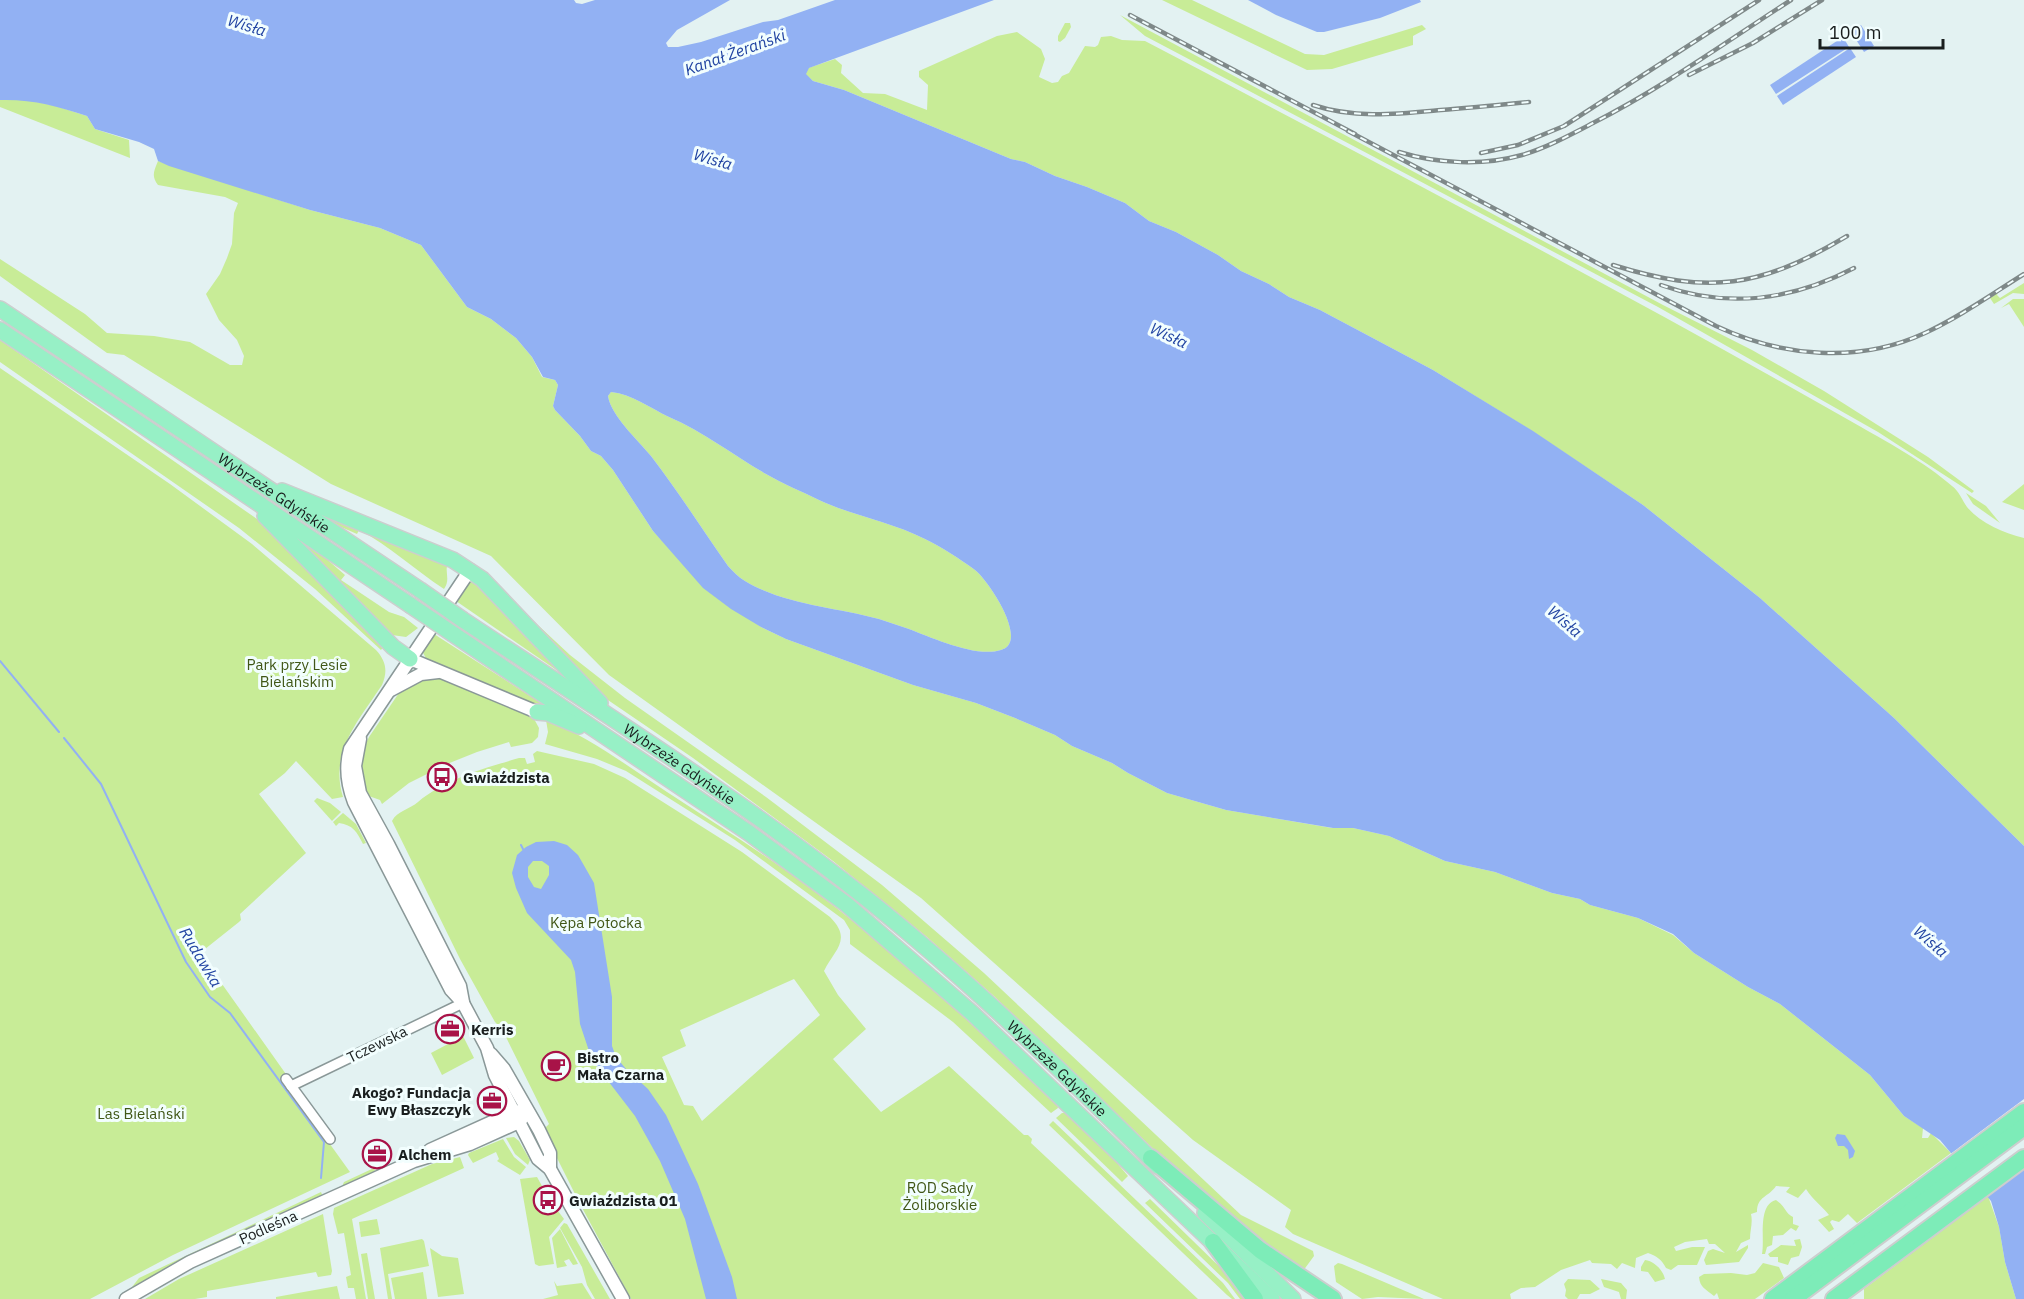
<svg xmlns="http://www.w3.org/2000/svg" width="2024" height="1299" viewBox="0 0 2024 1299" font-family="'IBM Plex Sans',sans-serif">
  <rect width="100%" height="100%" fill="#e3f2f2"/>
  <!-- green -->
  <g fill="#c8ec97" fill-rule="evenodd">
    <polygon points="1162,0 1192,0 1305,54 1324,55 1422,25 1426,29 1413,36 1413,45 1332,69 1307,70"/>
    <polygon points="1120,15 1663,305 1752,350 1824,391 1928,457 1974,491 1972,493 1878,432 1658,307 1145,36"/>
    <polygon points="1065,23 1070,23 1071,27 1065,38 1060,42 1058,41 1058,36"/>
    <path d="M1017,32L1041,49L1045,59L1039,77L1052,83L1058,82L1062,76L1069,73L1085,46L1095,47L1098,45L1101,37L1111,36L1122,40L1145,41C1383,166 1621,290 1854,423C1884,440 1926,463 1952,486C1959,491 1962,500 1967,507C1980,523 2004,533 2024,538V846L1894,718L1760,598L1643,505L1532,431L1433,370L1320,310L1289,297L1269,284L1241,271L1218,255L1176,232L1149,221L1125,203L1087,187L1055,176L1025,162L1011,159L844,90L813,81L805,74L808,68L835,59L842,65L841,73L863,93L885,94L927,110L928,85L919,77V71L997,36Z"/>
    <polygon points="24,99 56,106 87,116 95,129 129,140 130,158 0,107 0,100"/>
    <path d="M158,161L310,210L380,228L421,245L467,307L491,319L516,338L532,357L542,377L555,380L558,385L553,406L555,410L580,436L591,451L601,456L613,470L653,531L678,558L761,627L786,639L913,685L976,703L1015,718L1055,735L1072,746L1112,763L1128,773L1167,793L1226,810L1332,828H1353L1389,836L1445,861L1495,872L1552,893L1580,899L1590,905L1638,918L1673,935L1694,953L1748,987L1780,1004L1870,1075L1904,1116L1923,1128L1922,1138H1928L1931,1133L1951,1153L1857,1223L1848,1214L1839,1222L1832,1220L1830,1222L1834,1229L1829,1232L1818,1220L1829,1215C1822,1206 1813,1200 1806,1189L1798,1198L1786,1192L1790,1187L1776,1186C1769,1197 1757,1196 1757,1212L1751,1214C1753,1223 1750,1230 1750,1239L1741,1243L1736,1252L1748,1245V1248L1739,1262L1706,1265L1704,1260L1708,1251L1713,1249L1725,1253L1715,1244H1709L1707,1239L1685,1242L1674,1247L1676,1251L1692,1247H1705L1697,1265H1678L1671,1270L1666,1268C1662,1260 1657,1256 1648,1253L1636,1258L1635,1268L1622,1263L1617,1269L1611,1264L1592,1263L1590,1260L1561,1270L1535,1287L1521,1288L1510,1294L1511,1299H1443L1293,1234L1285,1227L1291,1210L1193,1140L921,898L609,675L491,556L331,484L124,355L107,353L0,276V259L85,314L107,333L154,336L190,342L230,365H242L244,356L237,340L219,320L206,294L220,274L227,258L232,244L234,213L238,203L225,197L158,185C151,176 154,171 158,161Z"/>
    <polygon points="2024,283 2024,294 2013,293 1994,304 1990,298 1998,293 1997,295 2000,298"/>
    <polygon points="2013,299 2024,299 2024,327 2009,304 2001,308"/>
    <polygon points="0,340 267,526 384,646 381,650 315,589 239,528 0,362"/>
    <path d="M0,368L170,484L252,544L376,650C386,661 388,671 382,685C359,720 329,752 343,797L332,799L296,761L285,773L259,794L306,853L240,914L241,920L239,922L200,953L288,1077L304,1108L350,1172L173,1255L90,1299H0Z"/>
    <path d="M611,392C632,394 650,408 669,417C704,432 733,455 766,474C783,484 801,491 819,500C853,516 892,522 925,539C942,547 960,559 975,570C988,580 1030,642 1001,650C976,658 933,638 909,629C899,626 889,622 879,619C835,607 785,605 745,581C738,577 733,571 728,566C702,529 678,491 651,456C638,440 611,416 608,396Z"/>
    <polygon points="2024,484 2024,510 2002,502"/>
    <polygon points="1966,493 1986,506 2000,523 1973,504"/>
    <path d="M308,505L448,563C444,572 451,579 444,589C415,570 390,546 359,530L357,534L341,527Z"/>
    <polygon points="293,538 323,556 345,575 341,580 389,612 404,617 418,628 406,637 392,635 390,636"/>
    <polygon points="470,582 476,582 568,678 456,601 467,584"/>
    <polygon points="510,599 570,655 625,698 766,797 882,885 984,973 1241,1215 1313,1251 1314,1256 1303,1271 1277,1256 1165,1160 995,997 927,937 833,861 693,758 605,698"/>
    <polygon points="434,634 558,714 428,662 422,651"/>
    <polygon points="436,677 533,717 539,728 538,737 532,743 511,747 509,742 477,752 447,764 409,783 382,804 380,800 366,795 360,771 364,747 369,737 401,690 416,680"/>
    <path d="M546,720C590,737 627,766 667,792C716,824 766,855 814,891C900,955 978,1030 1057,1104L1058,1108L1051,1113L953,1022L850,944V930L844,920L735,840L626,771L597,759L545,744L548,732Z"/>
    <path d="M537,751L594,764L625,778L742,852L830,917C853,940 834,950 824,971L838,995L866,1029L833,1059L881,1112L949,1066L1024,1135H1028L1032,1139L1031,1143L1198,1299H631L579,1202L543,1130L549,1124L502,1029L495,1022L460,959L392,821C397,811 410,809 418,802C445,779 485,768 519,758H525L527,764L535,762L533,754ZM794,979L820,1015L702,1121L693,1106L684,1105L662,1057L686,1046L680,1030Z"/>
    <polygon points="317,798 330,803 341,812 332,821 314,801"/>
    <path d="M343,813L356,824L366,843L363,844C357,832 353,825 339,823L336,826L333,822Z"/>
    <polygon points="463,1036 474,1058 442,1075 431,1053"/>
    <polygon points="1062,1113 1066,1113 1111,1156 1128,1176 1122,1182 1056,1118"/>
    <polygon points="1053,1121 1223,1283 1235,1299 1232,1299 1227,1295 1049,1125"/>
    <polygon points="514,1137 519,1141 530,1160 528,1165 515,1154 506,1138"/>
    <polygon points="503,1139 514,1157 526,1167 520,1175 497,1161 499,1159 496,1152 473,1163 468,1155 469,1153"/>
    <polygon points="460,1157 464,1168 352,1219 366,1299 356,1299 354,1288 348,1288 346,1277 351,1275 344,1233 338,1234 333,1214 334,1208 432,1164"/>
    <polygon points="374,1168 376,1174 341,1189 344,1182"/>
    <polygon points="537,1177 547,1195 545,1197 549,1204 552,1203 564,1219 549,1237 554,1264 539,1266 535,1264 520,1179"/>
    <polygon points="321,1192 323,1197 138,1286 132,1287 139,1278"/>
    <polygon points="1988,1196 1999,1227 2005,1262 2016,1299 1864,1299 1864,1289"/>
    <polygon points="1150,1199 1230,1277 1249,1299 1240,1299 1228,1283 1145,1203"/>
    <path d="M1776,1200C1786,1207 1785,1213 1793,1217V1224L1799,1226L1796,1231L1791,1228L1783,1235L1773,1236L1772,1245L1767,1247L1765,1254H1762C1765,1239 1757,1205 1776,1200Z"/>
    <polygon points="323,1214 332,1271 331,1275 318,1277 316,1272 207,1291 207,1297 195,1299 145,1299 179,1279"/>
    <polygon points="377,1219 380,1234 361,1237 359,1222"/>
    <polygon points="564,1223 567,1224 610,1299 595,1299 587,1285 582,1267 560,1228"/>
    <polygon points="560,1229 578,1264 573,1265 569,1259 564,1261 567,1266 557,1268 552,1238"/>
    <polygon points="422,1239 424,1241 429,1266 388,1274 392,1299 388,1299 380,1248"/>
    <polygon points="1800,1239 1802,1247 1799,1256 1791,1258 1788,1265 1778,1262 1778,1257 1770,1257 1768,1254 1781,1245 1796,1246 1794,1240"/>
    <polygon points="430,1248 442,1256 458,1258 464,1294 438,1297"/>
    <polygon points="367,1253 375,1299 368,1299 361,1254"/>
    <path d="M1645,1260C1654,1261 1663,1270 1665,1279L1655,1282L1648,1272L1641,1271V1267Z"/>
    <polygon points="1338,1263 1342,1264 1424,1299 1378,1297 1362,1299 1336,1282 1334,1266"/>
    <path d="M1763,1263L1779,1267L1784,1278L1755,1299H1719L1717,1293L1714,1296C1706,1289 1700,1288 1699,1277L1704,1274L1731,1273L1747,1275L1755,1273Z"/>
    <polygon points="423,1272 427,1299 395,1299 391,1278"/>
    <polygon points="1568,1279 1590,1280 1600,1289 1590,1294 1580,1294 1577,1299 1568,1299 1565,1296 1566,1290 1564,1284"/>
    <polygon points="1601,1279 1621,1283 1627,1290 1626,1299 1621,1299 1619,1292 1604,1287"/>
    <polygon points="554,1281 557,1286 582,1283 592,1299 543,1299 558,1295"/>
    <polygon points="337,1286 340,1299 276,1299 276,1297"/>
  </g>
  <!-- water -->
  <g fill="#92b1f3" fill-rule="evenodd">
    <path d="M0,0H574L576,3L582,4L595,0H730L677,30L666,43L668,47H678L701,42L763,22L778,20L835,0H994L809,68L806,74L813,81L844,90L1011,159L1025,162L1055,176L1087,187L1125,203L1149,221L1176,232L1218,255L1241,271L1269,284L1289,297L1320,310L1433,370L1533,431L1643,505L1760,598L1894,718L2024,846V1299H2016L2005,1262L1999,1227L1991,1201L1940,1140L1904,1116L1870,1075L1780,1004L1748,987L1694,953L1673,934L1638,918L1590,905L1580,899L1552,893L1495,872L1445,861L1389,836L1353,828H1333L1226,810L1167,793L1128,773L1112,763L1072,746L1055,735L1015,718L976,703L913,685L786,639L761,627L731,609L703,588L653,531L613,470L601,456L591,451L580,436L555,410L553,406L558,385L555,380L543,377L532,357L516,338L491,319L467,307L421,245L380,228L310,210L169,166L158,161L154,149L139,142L95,129L87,116C58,106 31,99 0,100ZM611,392C632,394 650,408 669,417C704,432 733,455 766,474C783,484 801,491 819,500C853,516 892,522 925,539C942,547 960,559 975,570C988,580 1030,642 1001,650C976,658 933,638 909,629C899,626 889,622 879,619C835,607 785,605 745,581C738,577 733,571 728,566C702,529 678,491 651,456C638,440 611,416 608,396Z"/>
    <polygon points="1248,0 1420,0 1421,2 1380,18 1324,32 1317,32 1276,15"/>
    <polygon points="1861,25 1874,46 1864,52 1851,32"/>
    <polygon points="1843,37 1849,47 1776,94 1770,85"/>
    <polygon points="1850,48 1856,57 1783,105 1777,96"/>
    <path d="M554,841L567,845L578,855L594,883L612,997V1046L616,1057L626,1069L648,1089L666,1115L698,1184L732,1277L737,1299H706L685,1219L660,1161L635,1116L592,1060L580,1024L575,972L571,960L527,913L516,888L512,873L517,855L526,847L536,842ZM533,861H542L549,866V875L541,889L534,887L528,877V867Z"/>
    <polygon points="1837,1134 1845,1135 1855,1151 1853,1157 1849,1159 1848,1150 1844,1146 1838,1146 1835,1138"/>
  </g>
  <!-- pier -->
  <polygon fill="#e3f2f2" points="2024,1099 2024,1169 1986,1198 1949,1155"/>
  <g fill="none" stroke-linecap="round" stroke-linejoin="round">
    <!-- stream -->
    <g stroke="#92b1f3" stroke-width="2">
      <polyline points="0,661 59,732"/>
      <polyline points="64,738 101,784 186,962 210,997 230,1013 324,1142 321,1178"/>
      <polyline points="521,845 523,849"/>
    </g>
    <!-- minor casing -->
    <g stroke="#8a9898" stroke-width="12">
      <g id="minor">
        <polyline points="286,1079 330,1139"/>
        <polyline points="291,1086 463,1003"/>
      </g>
    </g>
    <!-- tertiary casing -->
    <g stroke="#8a9898" stroke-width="15">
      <g id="tertiary">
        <path d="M470,570L350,749C345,767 347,784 354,802L451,990L463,1003L487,1048L495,1075L538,1159L550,1169L623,1299"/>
        <polyline points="410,659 537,712"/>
        <polyline points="391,690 421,674 438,672"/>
        <polyline points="360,739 355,766 360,793 388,844 460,986 463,1002"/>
        <polyline points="491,1054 504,1069 539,1130 550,1153 550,1169"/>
        <polyline points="430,1150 514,1112 521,1111"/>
        <polyline points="126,1299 190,1262 414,1161 470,1144 519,1122 528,1112"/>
      </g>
    </g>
    <!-- trunk casing -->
    <g stroke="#cccece" stroke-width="18">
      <g id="trunk">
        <path id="s1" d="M0,309L420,590"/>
        <polyline points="0,330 410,605"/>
        <polyline points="282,491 453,560 482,579 600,703"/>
        <polyline points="265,516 393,647 410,659"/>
        <path id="s2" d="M463,620C599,710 739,798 867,899C970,981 1065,1074 1158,1166"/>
        <polyline points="453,634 749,833 846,904 972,1013 1272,1299"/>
        <polyline points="537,712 548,713 579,726"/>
        <polyline points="1205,1213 1293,1299"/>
      </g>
    </g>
    <!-- motorway casing -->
    <g stroke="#cccece" stroke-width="20">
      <g id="motorway">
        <polyline points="1151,1158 1260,1250 1333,1299"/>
        <polyline points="1213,1242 1255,1299"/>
        <polyline points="1773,1299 2024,1112"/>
        <polyline points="1793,1299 2024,1127"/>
        <polyline points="1834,1299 2024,1158"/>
      </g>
    </g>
    <!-- minor -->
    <use href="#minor" stroke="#fff" stroke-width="9"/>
    <!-- tertiary -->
    <use href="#tertiary" stroke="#fff" stroke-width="12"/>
    <!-- trunk -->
    <use href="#trunk" stroke="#97f0c6" stroke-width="15"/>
    <!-- motorway -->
    <use href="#motorway" stroke="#7decb8" stroke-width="16"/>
    <!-- rail casing -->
    <g stroke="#7f8989" stroke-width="4.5">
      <g id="rail">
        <polyline points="1130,15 1355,134"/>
        <polyline points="1689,75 1753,43 1822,0"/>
        <path d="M1313,105C1355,119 1397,114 1441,110C1470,108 1499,105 1529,102"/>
        <path d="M1348,131L1716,326C1782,357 1858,364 1925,333C1960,317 1992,294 2024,274"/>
        <path d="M1399,152C1438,164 1483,166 1522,155C1546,148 1570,135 1593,123C1662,88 1726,42 1791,0"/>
        <polyline points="1481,153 1518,145 1564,126 1759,0"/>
        <path d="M1613,265C1709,295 1760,288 1847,236"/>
        <path d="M1661,285C1727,309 1793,300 1854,268"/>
      </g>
    </g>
    <!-- rail -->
    <use href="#rail" stroke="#f2fefe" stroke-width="2" stroke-dasharray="7" stroke-linecap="butt"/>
    <!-- trunk-bridge casing -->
    <g stroke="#cccece" stroke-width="18" stroke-linecap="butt">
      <g id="trunk-bridge">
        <polyline points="420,590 463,620"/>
        <polyline points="410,605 453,634"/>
      </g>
    </g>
    <!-- trunk-bridge -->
    <use href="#trunk-bridge" stroke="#97f0c6" stroke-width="15"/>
  </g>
  <!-- icons -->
  <defs>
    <g id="bus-ring" transform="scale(1.5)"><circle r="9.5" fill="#f2fefe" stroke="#a81348" stroke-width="1.5"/><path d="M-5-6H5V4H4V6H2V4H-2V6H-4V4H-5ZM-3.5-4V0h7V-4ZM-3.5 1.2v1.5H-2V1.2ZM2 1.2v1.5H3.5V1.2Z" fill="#a81348"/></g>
    <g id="office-ring" transform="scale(1.5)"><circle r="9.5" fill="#f2fefe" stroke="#a81348" stroke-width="1.5"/><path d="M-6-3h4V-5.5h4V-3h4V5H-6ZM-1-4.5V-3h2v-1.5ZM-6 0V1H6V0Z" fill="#a81348"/></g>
    <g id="cafe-ring" transform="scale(1.5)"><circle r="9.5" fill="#f2fefe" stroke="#a81348" stroke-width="1.5"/><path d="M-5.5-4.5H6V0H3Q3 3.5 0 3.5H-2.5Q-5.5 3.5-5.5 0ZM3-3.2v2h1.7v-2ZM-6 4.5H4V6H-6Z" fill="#a81348"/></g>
  </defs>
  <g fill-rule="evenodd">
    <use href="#bus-ring" x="442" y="777"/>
    <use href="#office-ring" x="450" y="1029"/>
    <use href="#cafe-ring" x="556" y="1066"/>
    <use href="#office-ring" x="492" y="1101"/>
    <use href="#office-ring" x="377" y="1154"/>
    <use href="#bus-ring" x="548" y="1200"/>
  </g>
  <g text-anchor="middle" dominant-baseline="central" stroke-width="6" stroke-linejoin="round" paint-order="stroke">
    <!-- street labels -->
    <g font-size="15" fill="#191e1e" stroke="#f2fefe">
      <text stroke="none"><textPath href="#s1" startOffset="330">Wybrzeże Gdyńskie</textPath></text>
      <text stroke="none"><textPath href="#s2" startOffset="260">Wybrzeże Gdyńskie</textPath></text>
      <text transform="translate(377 1044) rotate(-26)">Tczewska</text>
      <text stroke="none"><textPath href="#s2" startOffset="746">Wybrzeże Gdyńskie</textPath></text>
      <text transform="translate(268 1227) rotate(-24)">Podleśna</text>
    </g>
    <!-- park labels -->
    <g font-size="15" fill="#405716" stroke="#f2fefe">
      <text x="297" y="664">Park przy Lesie<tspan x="297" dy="17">Bielańskim</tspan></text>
      <text x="596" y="922">Kępa Potocka</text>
      <text x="141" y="1113">Las Bielański</text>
      <text x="940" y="1187">ROD Sady<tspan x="940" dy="17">Żoliborskie</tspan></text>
    </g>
    <!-- poi labels -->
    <g font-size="15" font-weight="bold" fill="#191e1e" stroke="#f2fefe" text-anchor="start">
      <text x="463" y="777">Gwiaździsta</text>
      <text x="471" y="1029">Kerris</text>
      <text x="577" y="1057">Bistro<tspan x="577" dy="17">Mała Czarna</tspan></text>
      <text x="471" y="1092" text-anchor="end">Akogo? Fundacja<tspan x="471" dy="17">Ewy Błaszczyk</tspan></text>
      <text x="398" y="1154">Alchem</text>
      <text x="569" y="1200">Gwiaździsta 01</text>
    </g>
    <!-- water labels -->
    <g font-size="16" font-style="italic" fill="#2144a2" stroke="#f2fefe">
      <text transform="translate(247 25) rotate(17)">Wisła</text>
      <text transform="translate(735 52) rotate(-20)">Kanał Żerański</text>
      <text transform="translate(713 159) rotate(16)">Wisła</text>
      <text transform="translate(1169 335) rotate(25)">Wisła</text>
      <text transform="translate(1565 621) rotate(41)">Wisła</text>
      <text transform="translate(1931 941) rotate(41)">Wisła</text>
      <text transform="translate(201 957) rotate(59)">Rudawka</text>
    </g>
  </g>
  <!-- scale -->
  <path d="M1820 39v9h123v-9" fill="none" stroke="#191e1e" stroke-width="3"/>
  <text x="1829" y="39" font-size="18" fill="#191e1e" stroke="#f2fefe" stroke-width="4.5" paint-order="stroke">100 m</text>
</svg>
